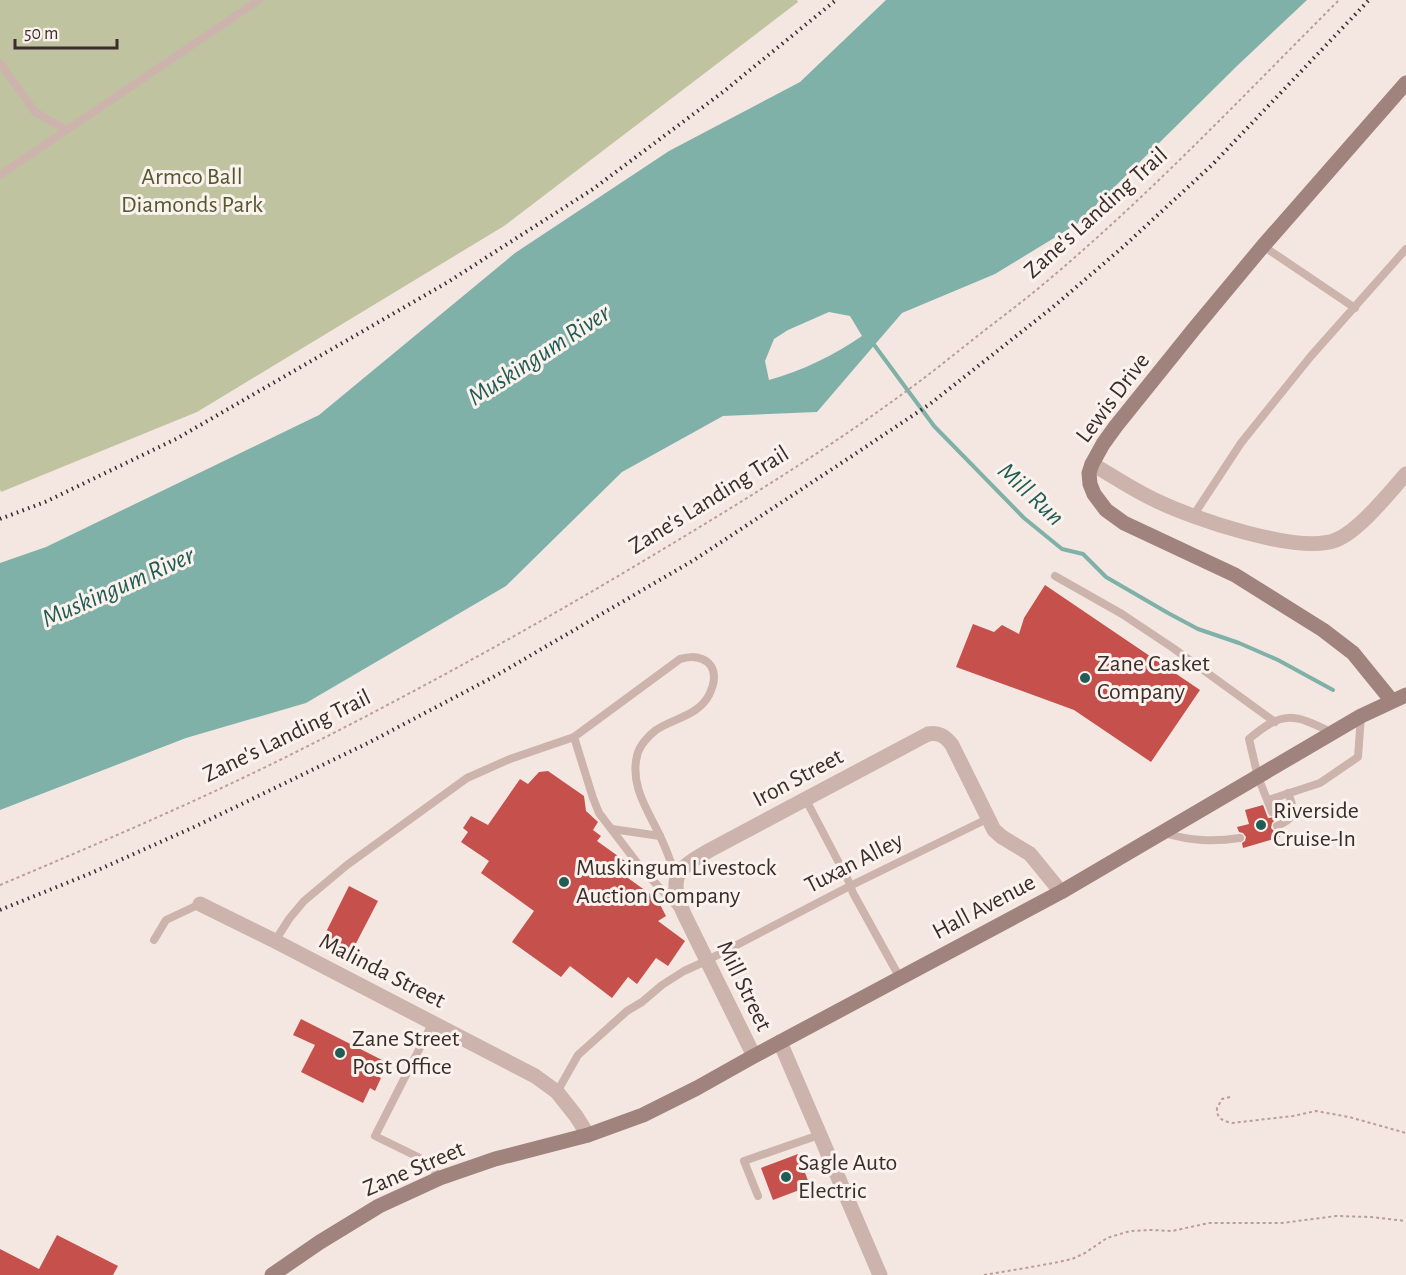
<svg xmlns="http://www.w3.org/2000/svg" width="1406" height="1275" viewBox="0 0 1406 1275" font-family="'Alegreya Sans',sans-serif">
  <rect width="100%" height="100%" fill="#f4e7e1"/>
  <!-- green -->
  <polygon fill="#bfc3a0" points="0,0 797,0 798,2 504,226 197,412 1,492 0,489"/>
  <!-- water -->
  <path fill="#7fb1a9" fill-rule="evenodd" d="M886,0H1307L1238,65L1077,224L995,274L902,313L817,412L723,416L622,472L506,586L306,703L186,738L0,810V563L46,547L319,415L515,253L669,151L800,82ZM829,312L850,316L862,336C834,355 802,371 769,380L765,361L774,339L788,330Z"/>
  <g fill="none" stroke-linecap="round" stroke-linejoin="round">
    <!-- stream -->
    <polyline stroke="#7fb1a9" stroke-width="4" points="872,342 934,426 1024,518 1062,549 1083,554 1106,577 1168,613 1198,629 1239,643 1278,660 1333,690"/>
  </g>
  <!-- building -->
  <g fill="#c6504c">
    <polygon points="1045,585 1200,690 1151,762 1074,710 956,667 973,624 994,632 1002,625 1019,634 1024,618"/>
    <polygon points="548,771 584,796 586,811 598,822 593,830 601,836 597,841 632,866 634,869 628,878 657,899 666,916 658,921 685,941 668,966 656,958 637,984 628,977 612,998 570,966 561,977 512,942 534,911 481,873 489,861 461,842 468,832 463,828 471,816 488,825 520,779 528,784 539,772"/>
    <polygon points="1263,805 1268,818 1275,817 1275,820 1272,823 1271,828 1274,831 1279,832 1280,837 1243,848 1242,843 1245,841 1246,837 1243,833 1239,832 1237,827 1249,824 1245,810"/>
    <polygon points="349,886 378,901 352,951 324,936"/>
    <polygon points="301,1019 384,1061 377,1076 381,1078 375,1091 370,1088 363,1103 301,1072 315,1045 293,1035"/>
    <polygon points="798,1154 810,1186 773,1200 761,1168"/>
    <polygon points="57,1235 118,1266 113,1275 0,1275 0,1249 39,1269"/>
  </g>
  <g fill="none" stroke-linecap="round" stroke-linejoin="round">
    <!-- path -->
    <g stroke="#b89e96" stroke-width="2" stroke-dasharray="3 3" stroke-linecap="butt">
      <path d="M0,885C102,842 205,798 304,748C425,687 544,621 660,551C745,500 831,447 912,387C938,368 963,347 989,327C1006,314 1023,301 1040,287C1146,199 1241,98 1339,0"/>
      <path d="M1230,1097L1222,1099L1217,1108C1216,1118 1223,1121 1232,1123L1293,1116L1316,1111L1349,1117L1406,1133"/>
      <polyline points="984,1275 1054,1263 1072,1259 1085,1253 1107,1238 1130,1231 1151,1230 1172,1231 1209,1223 1282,1223 1336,1216 1371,1217 1406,1221"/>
    </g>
    <!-- lane -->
    <g stroke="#ccb4ac" stroke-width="8">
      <polyline points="0,63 35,112 66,130"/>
      <polyline points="0,175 259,0"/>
      <polyline points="1263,246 1355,308"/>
      <polyline points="1193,516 1241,443 1311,356 1406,249"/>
      <polyline points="1055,576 1122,614 1173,648 1275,722"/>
      <polyline points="574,737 593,798 599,813 638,864 677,907"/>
      <polyline points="806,800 849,882 853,893 900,978"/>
      <polyline points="1268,800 1320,783 1358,757 1361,716"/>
      <path d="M1272,812L1258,777L1249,739C1283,710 1294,714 1331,732"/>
      <path d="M1277,826C1296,818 1296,812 1288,793"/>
      <polyline points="612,829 660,836"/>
      <path d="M1164,833C1191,841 1213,842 1240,838"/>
      <polyline points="154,940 166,920 200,904"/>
      <path d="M275,941L289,919L304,901L347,865L467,778L510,759L574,737L680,659C688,657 694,656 702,659C710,662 714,669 714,677C714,683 712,689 709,695C698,716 674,718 656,730C648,736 639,746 637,756C630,785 647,809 659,834C666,848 671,862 676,877"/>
      <polyline points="433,1022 375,1136 418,1157 427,1163 440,1178"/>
      <polyline points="557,1092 578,1055 627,1011 642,1002 662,985 684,971 706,961 850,886 987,819"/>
      <polyline points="758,1196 744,1161 819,1135"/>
    </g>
    <!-- street -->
    <g stroke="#ccb4ac" stroke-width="15">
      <path d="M1092,464C1113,476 1133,490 1155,500C1191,518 1299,555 1336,540C1359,531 1389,493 1406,474"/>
      <polyline points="200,904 275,941 535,1076 557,1092 576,1116 588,1135"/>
      <polyline points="780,1042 880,1275"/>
      <path d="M754,1056L684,914C667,876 677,869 710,850L928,734C939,732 945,736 952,745L994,830L1002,837L1030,854L1061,892"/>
    </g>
    <!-- secondary -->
    <g stroke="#a0837d" stroke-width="15">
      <polyline points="1392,701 1353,653 1323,630 1235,575 1124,523 1106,510 1094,494 1090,484 1089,473 1092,464 1103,444 1116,426 1194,329 1263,246 1406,83"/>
      <polyline points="272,1275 320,1242 379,1206 440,1178 495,1159 588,1135 643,1115 697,1088 754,1056 1061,892 1361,716 1406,695"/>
    </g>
    <!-- rail -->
    <g stroke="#3a2d2b" stroke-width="4" stroke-dasharray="1.5 4.5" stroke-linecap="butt">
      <polyline points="0,519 45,502 178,438 448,282 593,189 723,92 836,0"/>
      <polyline points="0,910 89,874 194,827 368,743 497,675 694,560 852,456 930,404 1053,307 1123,247 1213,164 1369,0"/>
    </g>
  </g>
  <!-- markers -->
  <g fill="#205d54" stroke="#fbf2ee" stroke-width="2">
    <circle cx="1085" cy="678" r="6"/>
    <circle cx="1261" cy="825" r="6"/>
    <circle cx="564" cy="882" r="6"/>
    <circle cx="340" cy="1053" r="6"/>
    <circle cx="786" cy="1177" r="6"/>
  </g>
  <g text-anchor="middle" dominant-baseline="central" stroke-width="6" stroke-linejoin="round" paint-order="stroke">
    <!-- park labels -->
    <g font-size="24" fill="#52592e" stroke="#fbf2ee">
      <text x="192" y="177">Armco Ball<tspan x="192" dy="28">Diamonds Park</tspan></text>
    </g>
    <!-- street labels -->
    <g font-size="24" fill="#3a2d2b" stroke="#fbf2ee">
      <text transform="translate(1096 213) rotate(-42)">Zane's Landing Trail</text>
      <text transform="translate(1113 398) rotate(-53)">Lewis Drive</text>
      <text transform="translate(709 500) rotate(-32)">Zane's Landing Trail</text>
      <text transform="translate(287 736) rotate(-26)">Zane's Landing Trail</text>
      <text transform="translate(798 778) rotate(-28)">Iron Street</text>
      <text transform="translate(854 863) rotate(-27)">Tuxan Alley</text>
      <text transform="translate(984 907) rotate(-28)">Hall Avenue</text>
      <text transform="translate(382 971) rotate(27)">Malinda Street</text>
      <text transform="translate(744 986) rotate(64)">Mill Street</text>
      <text transform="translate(414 1169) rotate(-23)">Zane Street</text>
    </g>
    <!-- poi labels -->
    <g font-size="24" fill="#3a2d2b" stroke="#fbf2ee" text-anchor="start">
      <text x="1097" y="664">Zane Casket<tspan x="1097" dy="28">Company</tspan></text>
      <text x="1273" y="811">Riverside<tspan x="1273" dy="28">Cruise-In</tspan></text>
      <text x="576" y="868">Muskingum Livestock<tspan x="576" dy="28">Auction Company</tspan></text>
      <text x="352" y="1039">Zane Street<tspan x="352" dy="28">Post Office</tspan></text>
      <text x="798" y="1163">Sagle Auto<tspan x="798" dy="28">Electric</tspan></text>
    </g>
    <!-- water labels -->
    <g font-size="26" font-style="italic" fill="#205d54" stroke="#fbf2ee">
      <text transform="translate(539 355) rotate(-33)">Muskingum River</text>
      <text transform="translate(1031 494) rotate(43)">Mill Run</text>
      <text transform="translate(118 587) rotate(-24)">Muskingum River</text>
    </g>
  </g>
  <!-- scale -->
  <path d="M15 39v9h102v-9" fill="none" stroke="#3a2d2b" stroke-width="3"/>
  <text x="24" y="39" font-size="18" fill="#3a2d2b" stroke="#fbf2ee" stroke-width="4.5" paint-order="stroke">50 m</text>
</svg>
